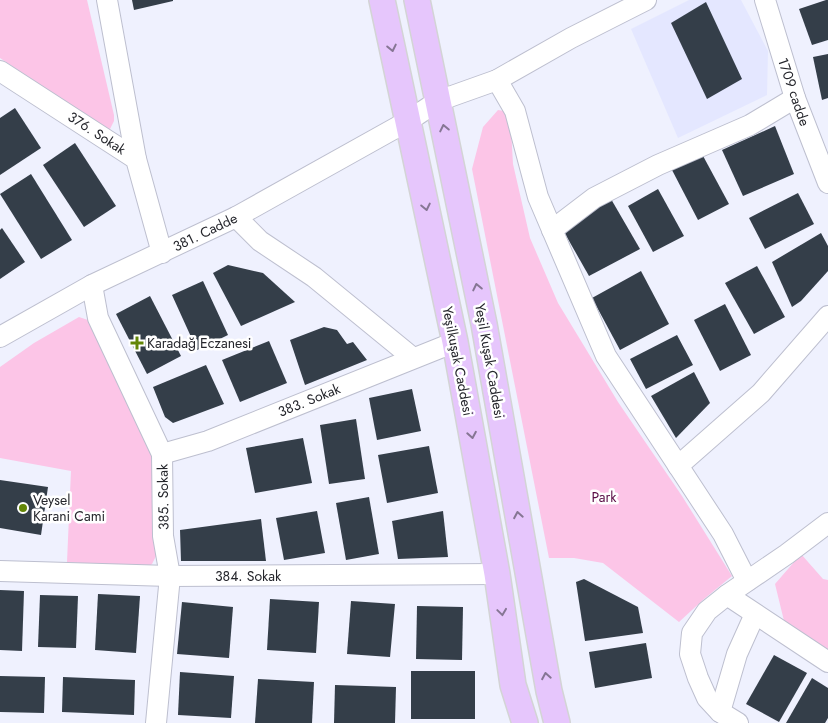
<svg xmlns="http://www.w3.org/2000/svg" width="828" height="723" viewBox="0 0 828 723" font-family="Jost,sans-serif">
  <rect width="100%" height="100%" fill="#eff1fe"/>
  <!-- built -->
  <polygon fill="#e4e7ff" points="689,0 741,0 768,51 767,95 678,138 631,29"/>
  <!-- green -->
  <g fill="#fcc5e7">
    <polygon points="0,0 87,0 114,115 114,121 109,131 0,58"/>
    <polygon points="498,110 510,112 513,164 530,238 558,303 618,402 682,496 732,576 704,599 679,622 603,563 574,558 549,558 472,169 483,127"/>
    <polygon points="79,317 88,320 152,453 158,552 152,564 146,568 67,562 71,471 0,458 0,367 34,343"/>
    <polygon points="801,554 823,579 828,580 828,657 786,629 775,584"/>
  </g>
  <!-- building -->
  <g fill="#343e49">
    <polygon points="132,0 173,0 173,1 134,10"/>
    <polygon points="826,0 828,0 828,40 812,45 799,9"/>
    <polygon points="706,2 742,79 707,99 671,23"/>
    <polygon points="828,54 828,98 822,100 813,57"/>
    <polygon points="15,108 41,148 0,175 0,118"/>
    <polygon points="775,126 794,174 743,196 722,150"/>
    <polygon points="75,143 116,206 84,227 43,165"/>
    <polygon points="702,154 729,204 698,220 672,170"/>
    <polygon points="31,174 72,240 41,259 0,194"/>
    <polygon points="658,189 684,236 653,252 628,206"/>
    <polygon points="798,193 814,224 765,249 749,218"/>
    <polygon points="611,199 640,249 589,276 564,232 568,223"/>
    <polygon points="2,228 25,262 0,279 0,230"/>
    <polygon points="821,233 828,246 828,271 801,301 792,307 772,262"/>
    <polygon points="228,265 263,273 295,302 241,326 213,273"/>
    <polygon points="757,266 785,317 754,334 725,283"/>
    <polygon points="641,271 669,324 620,350 592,298"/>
    <polygon points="203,281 228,335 197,350 172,295"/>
    <polygon points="150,296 181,356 147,374 116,314"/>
    <polygon points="725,304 751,355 720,371 694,320"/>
    <polygon points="324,327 337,330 347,344 353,342 367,360 305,385 290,340"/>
    <polygon points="677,335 693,365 646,389 630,359"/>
    <polygon points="269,341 287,383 240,402 222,360"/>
    <polygon points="206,365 224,404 173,423 165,417 153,387"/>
    <polygon points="694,372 710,403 676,438 651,396"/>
    <polygon points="412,389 421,431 377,440 369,398"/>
    <polygon points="356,419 365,479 329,484 320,425"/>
    <polygon points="303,438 312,483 255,493 246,448"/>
    <polygon points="429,446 438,493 387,503 378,455"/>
    <polygon points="0,480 48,487 41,535 0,528"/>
    <polygon points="369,497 379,554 346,560 336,503"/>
    <polygon points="317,511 325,553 284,560 276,518"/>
    <polygon points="443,511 448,557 398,559 392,521"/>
    <polygon points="261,519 266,561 181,561 180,530"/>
    <polygon points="584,579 638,607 643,633 585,641 576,582"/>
    <polygon points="0,590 24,591 22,651 0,650"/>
    <polygon points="98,594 140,596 136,653 95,650"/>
    <polygon points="40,595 78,596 76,648 38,647"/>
    <polygon points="270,599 319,602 316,653 267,650"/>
    <polygon points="351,601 395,604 390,657 347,654"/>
    <polygon points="182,602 233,607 229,658 177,654"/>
    <polygon points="417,606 463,607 462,660 416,659"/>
    <polygon points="646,643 652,678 595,688 589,652"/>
    <polygon points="774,655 807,673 779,722 746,704"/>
    <rect x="411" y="671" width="64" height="48"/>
    <polygon points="180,672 234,676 231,718 178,715"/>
    <polygon points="0,676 45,677 44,713 0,712"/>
    <polygon points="63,677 135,680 134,715 62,712"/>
    <polygon points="812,678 828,688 828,718 825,723 786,723"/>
    <polygon points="258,679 314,682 312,723 255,723"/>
    <polygon points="335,685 396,687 395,723 334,723"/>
  </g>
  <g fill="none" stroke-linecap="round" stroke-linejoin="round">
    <!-- minor casing -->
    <g stroke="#bdbfcf" stroke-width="22">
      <g id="minor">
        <polyline points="107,0 136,159"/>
        <polyline points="765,0 795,98 828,183"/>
        <polyline points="0,71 136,159 162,253"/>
        <polyline points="497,80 515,111 538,197 606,356 723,534 747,581"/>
        <polyline points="236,217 260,241 314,277 413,358"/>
        <polyline points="552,230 594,198 658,165 750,125 795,98"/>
        <polyline points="92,285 98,318 162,454 163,536 170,576 156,723"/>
        <polyline points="0,337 92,285 236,217 408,121 438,101 497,80 571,38 646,0"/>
        <polyline points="162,454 208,441 455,342"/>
        <polyline points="678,466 761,393 828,316"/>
        <polyline points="0,571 170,576 497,574"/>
        <polyline points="727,595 828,662"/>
        <polyline points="720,712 737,654 755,614"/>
        <polyline points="738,723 720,712 707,698 698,678 690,654 692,633 707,611 727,595 787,554 828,523"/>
      </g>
    </g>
    <!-- major casing -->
    <g stroke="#d3d4d5" stroke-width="28">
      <g id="major">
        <polyline points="382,0 455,342 497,574 513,685 525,723"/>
        <polyline points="417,0 484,324 549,691 557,723"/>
      </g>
    </g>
    <!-- minor -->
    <use href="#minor" stroke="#fff" stroke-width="20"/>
    <!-- major -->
    <use href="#major" stroke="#e6c6fc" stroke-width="25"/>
  </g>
  <!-- one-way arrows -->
  <defs><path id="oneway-chevron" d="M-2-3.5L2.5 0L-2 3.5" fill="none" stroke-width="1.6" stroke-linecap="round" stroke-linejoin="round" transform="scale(1.25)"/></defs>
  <g stroke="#867694">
    <use href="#oneway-chevron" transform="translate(392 48) rotate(78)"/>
    <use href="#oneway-chevron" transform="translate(444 128) rotate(-102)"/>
    <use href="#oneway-chevron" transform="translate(426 207) rotate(78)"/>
    <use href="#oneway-chevron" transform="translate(477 287) rotate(-102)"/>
    <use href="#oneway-chevron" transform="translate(472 435) rotate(80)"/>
    <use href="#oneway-chevron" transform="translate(518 515) rotate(-100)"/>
    <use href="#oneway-chevron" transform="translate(502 612) rotate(82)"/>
    <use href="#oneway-chevron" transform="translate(546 676) rotate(-100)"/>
  </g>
  <!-- markers -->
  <g fill="#638607" stroke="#fff" stroke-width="2">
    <path d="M134.5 335.5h5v5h5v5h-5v5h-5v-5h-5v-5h5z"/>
    <circle cx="23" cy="508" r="5"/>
  </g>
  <g text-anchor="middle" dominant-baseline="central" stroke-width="5" stroke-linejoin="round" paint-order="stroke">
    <!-- street labels -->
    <g font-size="14" fill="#25262c" stroke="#fff">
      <text transform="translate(794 92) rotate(71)">1709 cadde</text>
      <text transform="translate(97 133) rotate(33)">376. Sokak</text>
      <text transform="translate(205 232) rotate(-26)">381. Cadde</text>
      <text transform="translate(458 361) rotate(79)">Yeşilkuşak Caddesi</text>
      <text transform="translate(490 361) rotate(80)">Yeşil Kuşak Caddesi</text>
      <text transform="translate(309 400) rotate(-22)">383. Sokak</text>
      <text transform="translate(163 497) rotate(-91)">385. Sokak</text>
      <text x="248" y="576">384. Sokak</text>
    </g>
    <!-- poi labels -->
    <g font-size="14" fill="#25262c" stroke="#fff" text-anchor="start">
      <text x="147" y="343">Karadağ Eczanesi</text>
      <text x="33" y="500">Veysel<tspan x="33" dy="16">Karani Cami</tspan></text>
    </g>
    <!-- park labels -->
    <g font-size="14" fill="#590b45" stroke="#fff">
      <text x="604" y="497">Park</text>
    </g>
  </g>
</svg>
